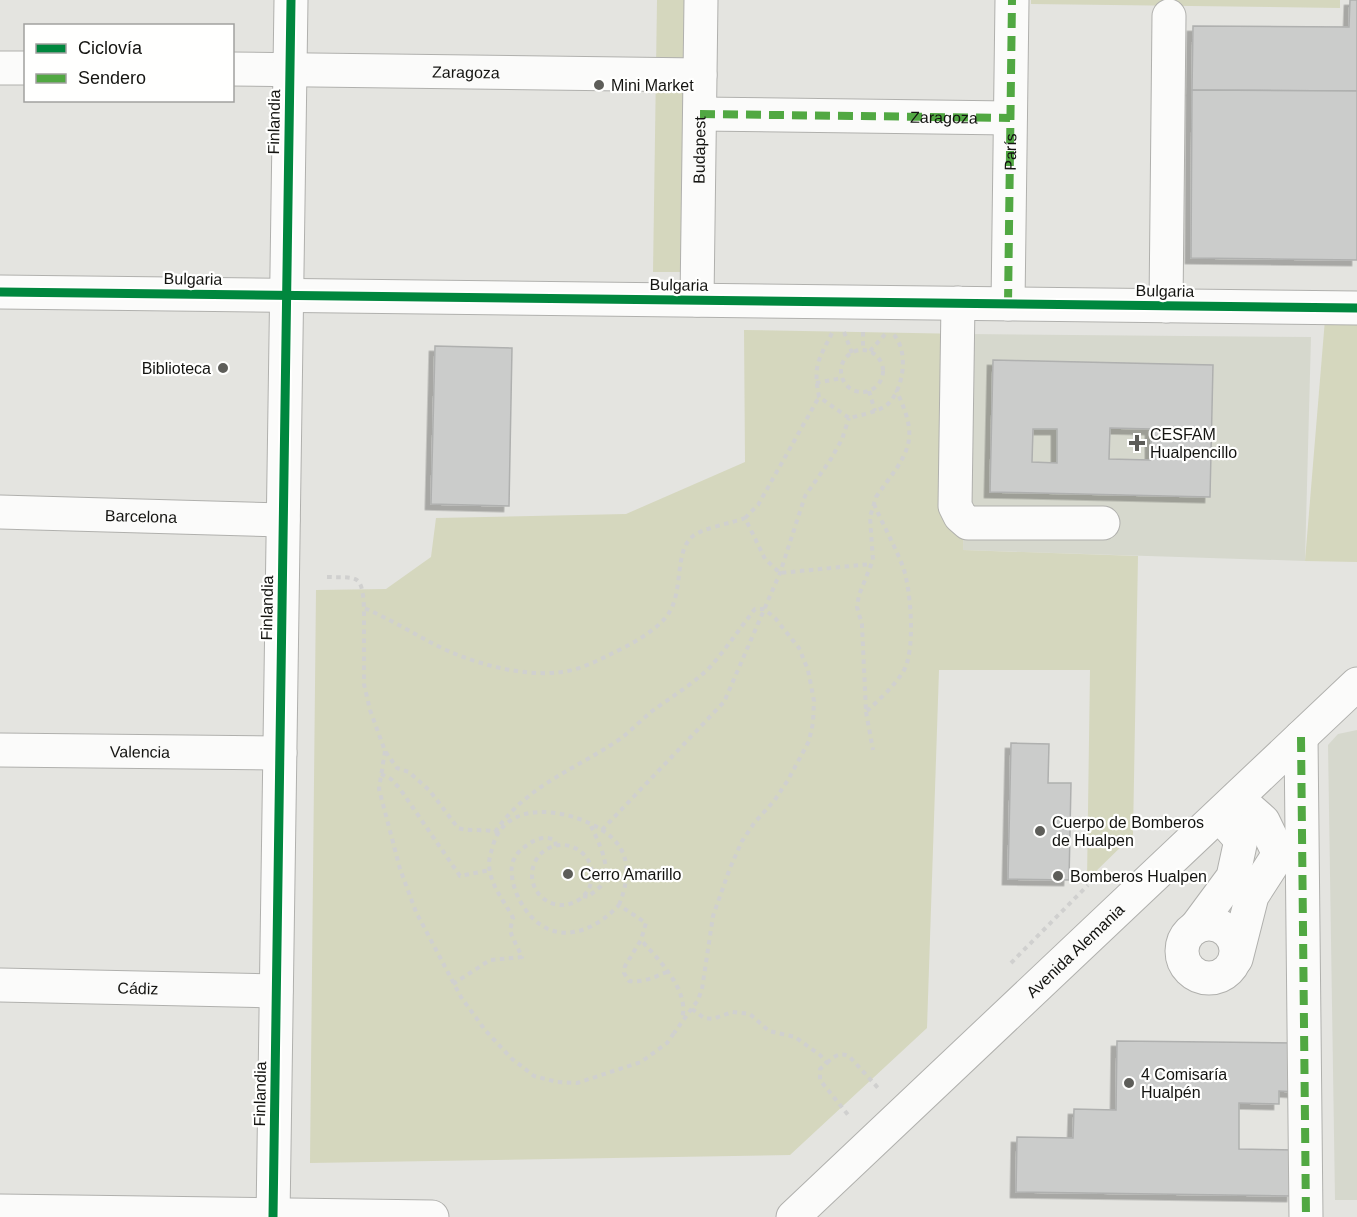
<svg xmlns="http://www.w3.org/2000/svg" width="1357" height="1217" viewBox="0 0 1357 1217" font-family="Arial,sans-serif">
  <defs>
    <filter id="shadow"><feDropShadow dx="-5.5" dy="5.5" stdDeviation="0" flood-color="#0004"/></filter>
  </defs>
  <rect width="100%" height="100%" fill="#e4e4e0"/>
  <!-- built -->
  <g fill="#d6d8cd">
    <polygon points="967,334 1311,337 1305,561 963,550"/>
    <polygon points="1357,730 1357,1200 1335,1200 1328,745 1338,734"/>
  </g>
  <!-- green -->
  <g fill="#d5d7be">
    <polygon points="657,0 684,0 681,272 653,272"/>
    <polygon points="1031,0 1340,0 1340,8 1031,4"/>
    <polygon points="1326,307 1357,307 1357,562 1305,561"/>
    <polygon points="744,330 967,334 963,550 1138,556 1133,835 1087,880 1090,670 939,670 927,1028 790,1155 310,1163 316,590 386,589 431,557 436,518 626,514 745,462"/>
  </g>
  <!-- building -->
  <g fill="#cbcccb" stroke="#afb0af" stroke-width="1.5" fill-rule="evenodd" filter="url(#shadow)">
    <polygon points="1350,0 1357,0 1357,91 1192,90 1193,26 1349,27"/>
    <polygon points="1192,90 1357,91 1357,260 1191,258"/>
    <polygon points="435,346 512,348 509,506 431,504"/>
    <path d="M993,360L1213,365L1210,497L990,492ZM1110,428L1151,429V460L1109,459ZM1033,429H1057V463L1032,462Z"/>
    <polygon points="1011,743 1049,744 1048,783 1071,783 1069,880 1008,879"/>
    <polygon points="1117,1041 1299,1043 1298,1092 1279,1091 1279,1104 1239,1103 1239,1149 1293,1150 1292,1196 1016,1192 1017,1137 1073,1138 1074,1109 1116,1110"/>
  </g>
  <g fill="none" stroke-linecap="round" stroke-linejoin="round">
    <!-- minor casing -->
    <g stroke="#b0b0ad" stroke-width="35">
      <g id="minor">
        <polyline points="0,68 26,68"/>
        <path id="s1" d="M232,69L700,75"/>
        <path id="s2" d="M700,114L1010,118"/>
        <polyline points="0,292 1357,308"/>
        <path id="s3" d="M697,300L701,0"/>
        <polyline points="958,303 955,506 960,516 968,523 1103,523"/>
        <path id="s4" d="M1008,304L1012,0"/>
        <polyline points="1166,306 1169,16"/>
        <path id="s5" d="M0,512L283,520"/>
        <polyline points="1301,737 1306,1217"/>
        <path id="s6" d="M0,750L280,753"/>
        <circle cx="1209" cy="951" r="27"/>
        <polyline points="1196,927 1233,877 1241,840 1219,815"/>
        <polyline points="1236,959 1252,896 1279,854 1263,821 1237,798"/>
        <path id="s7" d="M0,985L276,991"/>
        <polyline points="0,1211 432,1217"/>
        <polyline points="273,1217 291,0"/>
        <path id="s8" d="M793,1217L1357,684"/>
      </g>
    </g>
    <!-- path -->
    <g stroke="#d0d0cf" stroke-width="4" stroke-dasharray="4.5 4.5" stroke-linecap="butt">
      <polyline points="844,332 852,353"/>
      <polyline points="863,332 863,349"/>
      <path d="M832,333C818,361 813,365 819,397L849,418C861,415 880,412 889,403C904,387 909,350 893,334"/>
      <circle cx="862" cy="371" r="21"/>
      <polyline points="870,351 887,332"/>
      <polyline points="816,383 842,378"/>
      <polyline points="869,391 875,411"/>
      <path d="M874,504C883,525 895,546 903,567C911,589 916,652 903,672C893,687 879,700 866,712L862,625L857,607L859,595L873,560L870,517L876,497C907,453 922,443 896,390"/>
      <polyline points="745,518 758,505 819,397"/>
      <path d="M327,577C358,578 362,573 364,608"/>
      <polyline points="866,712 873,750"/>
      <polyline points="385,751 379,789 400,869 416,912 461,997 485,1030 511,1058 534,1076 557,1082 577,1083 641,1062 667,1043 674,1033"/>
      <polyline points="381,774 391,779 400,789 460,876 490,870"/>
      <polyline points="602,830 724,702 780,573 805,496 831,459 842,439 849,418"/>
      <path d="M495,832C528,784 575,770 620,739C631,731 641,720 651,712C671,697 692,685 710,667C726,649 740,628 755,609H764L775,618L799,648L808,670L814,701L813,723L809,741L788,780L774,801L755,822L742,841L730,868L713,916L702,989L698,1000L674,1033"/>
      <path d="M499,833C486,828 472,832 458,828L430,791L409,772L397,768L385,751L370,710L364,684V608C393,620 418,637 446,650C480,665 524,677 562,672C578,670 595,662 609,655C628,646 653,633 666,617C685,594 673,552 693,536C703,528 732,523 745,518L765,559L780,573L871,564"/>
      <circle cx="562" cy="875" r="30"/>
      <path d="M556,846L555,840C545,836 537,838 529,844C521,849 514,855 512,865C510,876 515,892 520,901C545,946 587,939 619,905L646,923L641,940"/>
      <path d="M583,896L588,897C592,893 599,889 602,884C613,868 597,839 590,824"/>
      <polyline points="1011,963 1088,885"/>
      <path d="M667,972C655,977 642,983 629,981L624,973L625,966L641,940C658,959 690,990 682,1019"/>
      <path d="M453,984L490,960L522,957L512,936L510,930L513,918C504,900 490,886 489,864C489,857 492,850 494,842C509,802 559,809 589,823C628,841 634,867 619,905"/>
      <polyline points="692,1009 704,1018 713,1019 732,1012 750,1014 769,1031 795,1037 820,1055 827,1063 820,1069 820,1080 849,1116"/>
      <path d="M827,1063C834,1056 840,1052 849,1056L879,1089"/>
    </g>
    <!-- minor -->
    <use href="#minor" stroke="#fbfbfa" stroke-width="33"/>
    <!-- quiet -->
    <g stroke="#51a842" stroke-width="8" stroke-dasharray="15 8" stroke-linecap="butt">
      <polyline points="700,114 1010,118"/>
      <polyline points="1008,304 1012,0"/>
      <polyline points="1301,737 1306,1217"/>
    </g>
    <!-- cycleway casing -->
    <g stroke="#fffffe" stroke-width="13">
      <g id="cycleway">
        <polyline points="0,292 1357,308"/>
        <polyline points="273,1217 291,0"/>
      </g>
    </g>
    <!-- cycleway -->
    <use href="#cycleway" stroke="#00873e" stroke-width="9"/>
  </g>
  <!-- markers -->
  <g fill="#5d5d59" stroke="#fffffe" stroke-width="2">
    <circle cx="599" cy="85" r="6"/>
    <circle cx="223" cy="368" r="6"/>
    <path d="M1134 434h6v6h6v6h-6v6h-6v-6h-6v-6h6z"/>
    <circle cx="1040" cy="831" r="6"/>
    <circle cx="568" cy="874" r="6"/>
    <circle cx="1058" cy="876" r="6"/>
    <circle cx="1129" cy="1083" r="6"/>
  </g>
  <g text-anchor="middle" dominant-baseline="central" stroke-width="4.5" stroke-linejoin="round" paint-order="stroke">
    <!-- street labels -->
    <g font-size="16" fill="#141411" stroke="#fffffe">
      <text stroke="none"><textPath href="#s1" startOffset="234">Zaragoza</textPath></text>
      <text stroke="none"><textPath href="#s2" startOffset="244">Zaragoza</textPath></text>
      <text transform="translate(274 122) rotate(-89)">Finlandia</text>
      <text stroke="none"><textPath href="#s3" startOffset="150">Budapest</textPath></text>
      <text stroke="none"><textPath href="#s4" startOffset="152">París</textPath></text>
      <text transform="translate(193 279) rotate(1)">Bulgaria</text>
      <text transform="translate(679 285) rotate(1)">Bulgaria</text>
      <text transform="translate(1165 291) rotate(1)">Bulgaria</text>
      <text stroke="none"><textPath href="#s5" startOffset="141">Barcelona</textPath></text>
      <text transform="translate(267 608) rotate(-89)">Finlandia</text>
      <text stroke="none"><textPath href="#s6" startOffset="140">Valencia</textPath></text>
      <text stroke="none"><textPath href="#s8" startOffset="388">Avenida Alemania</textPath></text>
      <text stroke="none"><textPath href="#s7" startOffset="138">Cádiz</textPath></text>
      <text transform="translate(260 1094) rotate(-89)">Finlandia</text>
    </g>
    <!-- poi labels -->
    <g font-size="16" fill="#141411" stroke="#fffffe" text-anchor="start">
      <text x="611" y="85">Mini Market</text>
      <text x="211" y="368" text-anchor="end">Biblioteca</text>
      <text x="1150" y="434">CESFAM<tspan x="1150" dy="18">Hualpencillo</tspan></text>
      <text x="1052" y="822">Cuerpo de Bomberos<tspan x="1052" dy="18">de Hualpen</tspan></text>
      <text x="580" y="874">Cerro Amarillo</text>
      <text x="1070" y="876">Bomberos Hualpen</text>
      <text x="1141" y="1074">4 Comisaría<tspan x="1141" dy="18">Hualpén</tspan></text>
    </g>
  </g>
  <!-- legend -->
  <rect x="24" y="24" width="210" height="78" fill="#fffffe" stroke="#a1a19f" stroke-width="1.5"/>
  <rect x="36" y="44" width="30" height="9" fill="#00873e" stroke="#a1a19f" stroke-width="1.5"/>
  <text x="78" y="54" font-size="18" fill="#141411">Ciclovía</text>
  <rect x="36" y="74" width="30" height="9" fill="#51a842" stroke="#a1a19f" stroke-width="1.5"/>
  <text x="78" y="84" font-size="18" fill="#141411">Sendero</text>
</svg>
